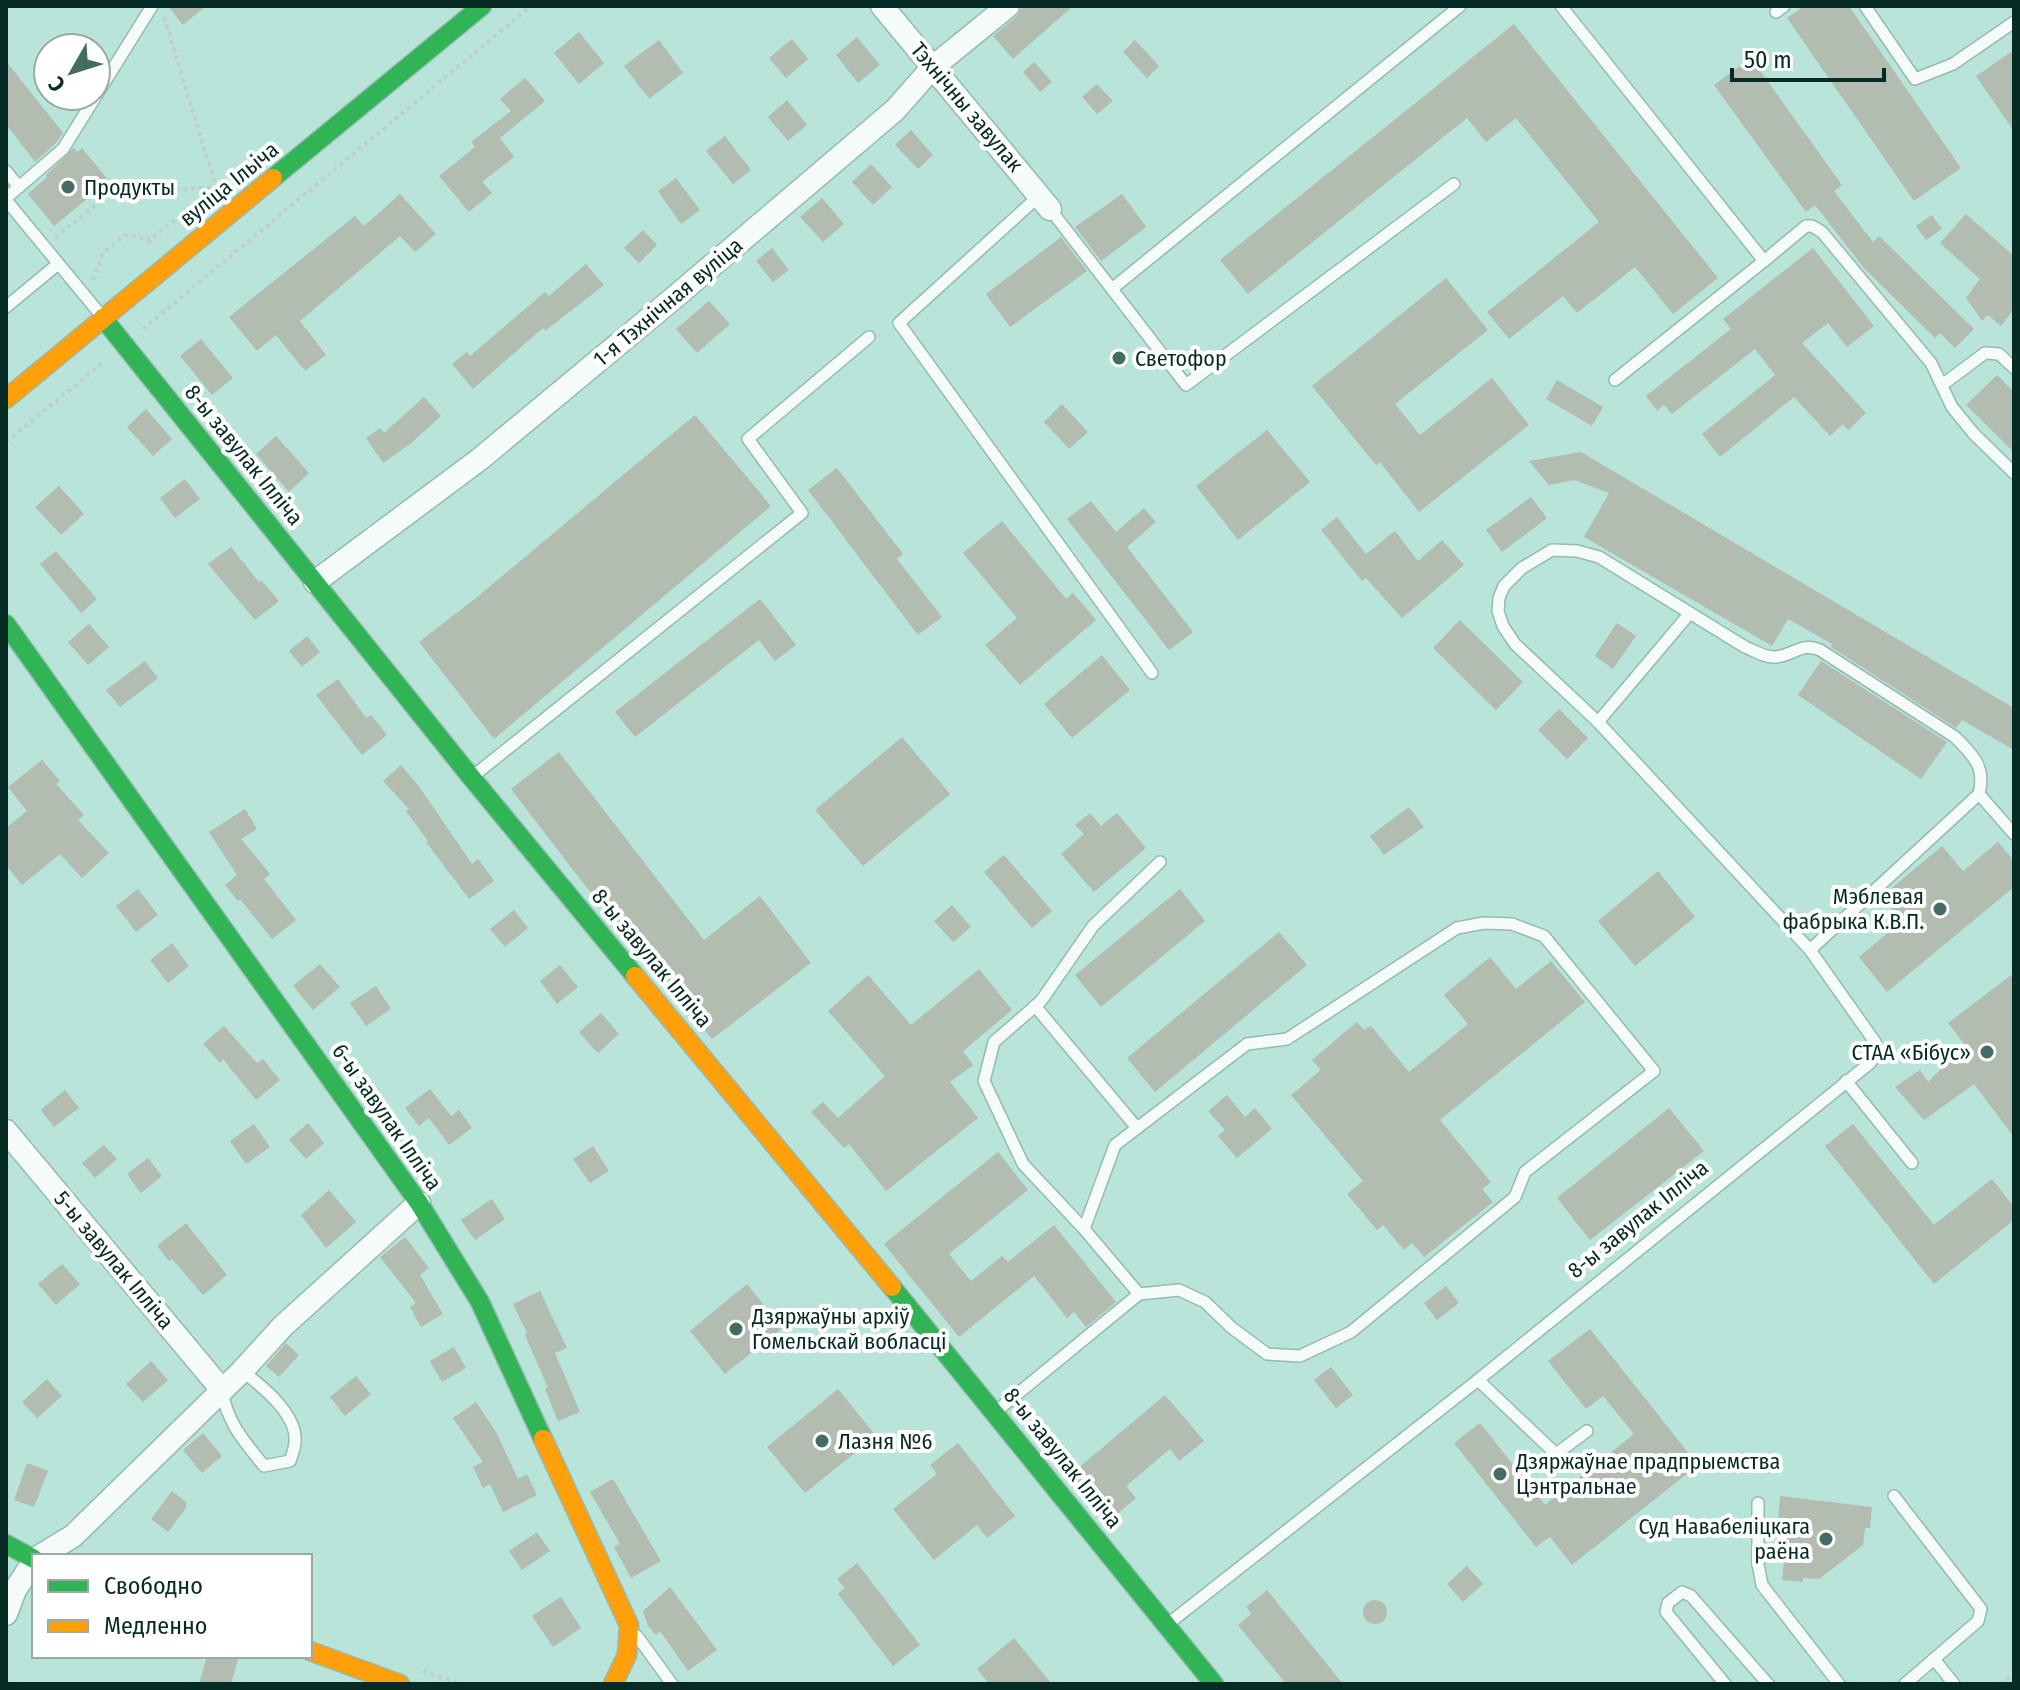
<svg xmlns="http://www.w3.org/2000/svg" width="2020" height="1690" viewBox="0 0 2020 1690" font-family="'Fira Sans Condensed',sans-serif">
  <rect width="100%" height="100%" fill="#b8e4d9"/>
  <!-- building -->
  <g fill="#b3bcb0">
    <polygon points="168,6 206,6 183,25"/>
    <polygon points="1022,6 1073,6 1013,59 993,36 1017,16"/>
    <polygon points="1804,6 1849,6 1961,168 1914,201 1787,18"/>
    <polygon points="1514,24 1718,278 1673,314 1635,267 1577,313 1563,296 1509,339 1487,312 1599,222 1516,118 1486,142 1467,118 1248,294 1220,260"/>
    <polygon points="579,32 604,63 579,84 554,53"/>
    <polygon points="857,37 880,65 858,83 836,55"/>
    <polygon points="792,39 808,59 786,78 769,58"/>
    <polygon points="659,40 683,73 649,99 624,66"/>
    <polygon points="1135,40 1159,66 1147,78 1123,52"/>
    <polygon points="2014,50 2014,131 1976,76"/>
    <polygon points="1751,58 1842,185 1834,191 1873,242 1879,236 1974,329 1955,348 1940,333 1935,338 1863,267 1815,205 1806,212 1714,85"/>
    <polygon points="6,61 63,133 56,143 35,162 6,124"/>
    <polygon points="1034,62 1052,82 1040,92 1023,72"/>
    <polygon points="525,78 545,101 500,138 514,157 482,182 492,193 469,212 439,176 475,147 471,142 511,111 500,99"/>
    <polygon points="1097,84 1113,101 1097,114 1082,97"/>
    <polygon points="787,100 807,125 788,141 768,117"/>
    <polygon points="911,130 933,155 918,169 895,145"/>
    <polygon points="725,136 751,170 733,184 706,151"/>
    <polygon points="74,148 77,152 82,148 109,181 54,226 28,194 47,177 46,175"/>
    <polygon points="871,164 892,187 873,205 852,182"/>
    <polygon points="676,178 700,210 681,224 658,191"/>
    <polygon points="400,194 436,234 415,252 400,236 300,321 326,355 305,371 276,335 257,351 229,317 355,216 364,226"/>
    <polygon points="1122,194 1146,227 1101,261 1075,227"/>
    <polygon points="822,198 844,224 823,242 800,217"/>
    <polygon points="1966,214 2014,256 2014,309 2001,326 1988,315 1982,321 1966,298 1980,279 1940,243"/>
    <polygon points="1932,215 1942,229 1926,240 1916,226"/>
    <polygon points="643,230 657,245 639,263 624,248"/>
    <polygon points="1061,237 1087,271 1010,327 986,294"/>
    <polygon points="772,248 789,270 773,282 756,261"/>
    <polygon points="1813,248 1874,326 1847,347 1828,323 1802,343 1866,413 1848,430 1843,424 1830,436 1794,397 1720,457 1702,434 1775,375 1755,349 1672,414 1664,405 1657,411 1646,396 1731,329 1723,319"/>
    <polygon points="586,264 604,285 545,331 543,328 473,389 452,364 467,352 470,356 545,292 549,296"/>
    <polygon points="1446,278 1488,330 1395,404 1420,435 1492,378 1529,425 1419,512 1380,462 1376,465 1312,386"/>
    <polygon points="709,301 730,324 697,353 676,329"/>
    <polygon points="201,339 233,378 212,395 180,356"/>
    <polygon points="1997,375 2014,392 2014,452 1966,405"/>
    <polygon points="1557,380 1603,407 1592,426 1546,399"/>
    <polygon points="424,397 441,416 410,444 383,463 366,438 380,428 384,433"/>
    <polygon points="1062,404 1088,432 1069,449 1044,422"/>
    <polygon points="146,409 172,439 153,456 127,427"/>
    <polygon points="695,415 771,506 494,739 419,642 476,598"/>
    <polygon points="1267,430 1310,482 1238,540 1196,486"/>
    <polygon points="276,436 309,473 289,492 256,454"/>
    <polygon points="1581,452 2014,708 2014,750 1962,720 1956,728 1831,647 1832,644 1788,619 1772,646 1584,537 1609,493 1574,480 1549,485 1529,461"/>
    <polygon points="837,468 903,554 897,559 942,617 918,635 808,490"/>
    <polygon points="185,479 200,499 175,518 160,498"/>
    <polygon points="59,486 84,514 61,535 35,507"/>
    <polygon points="1531,497 1547,518 1502,552 1486,530"/>
    <polygon points="1091,501 1116,532 1144,508 1156,522 1127,547 1193,632 1169,650 1067,519"/>
    <polygon points="1337,517 1366,554 1395,531 1418,561 1442,540 1464,565 1402,618 1366,578 1362,581 1321,530"/>
    <polygon points="1002,521 1066,599 1073,593 1096,620 1020,685 985,645 1017,618 963,553"/>
    <polygon points="231,547 259,582 261,580 279,601 255,620 208,564"/>
    <polygon points="56,551 97,599 81,613 40,564"/>
    <polygon points="760,599 796,645 775,661 759,640 635,737 615,712"/>
    <polygon points="1460,620 1523,682 1496,710 1433,648"/>
    <polygon points="1617,623 1636,636 1613,669 1595,656"/>
    <polygon points="89,624 109,647 88,665 68,642"/>
    <polygon points="307,636 320,652 302,667 289,651"/>
    <polygon points="1102,655 1130,690 1072,738 1044,704"/>
    <polygon points="145,661 158,678 120,707 106,690"/>
    <polygon points="1821,661 1947,742 1921,779 1798,695"/>
    <polygon points="338,679 366,718 371,715 387,735 362,755 316,695"/>
    <polygon points="1559,709 1588,738 1567,759 1538,730"/>
    <polygon points="902,737 950,794 863,866 815,810"/>
    <polygon points="559,752 704,940 760,896 811,963 712,1039 583,883 511,789"/>
    <polygon points="42,760 60,781 56,784 84,815 78,820 109,853 82,878 60,854 22,885 6,865 6,828 27,811 8,787"/>
    <polygon points="401,765 418,785 472,864 478,859 494,881 469,899 426,842 428,841 406,811 409,809 383,781"/>
    <polygon points="1409,807 1424,827 1384,855 1370,836"/>
    <polygon points="245,809 257,829 241,839 270,874 264,879 296,920 272,939 240,899 238,901 225,885 237,875 209,832"/>
    <polygon points="1090,813 1101,826 1117,813 1146,848 1094,892 1061,854 1084,834 1075,825"/>
    <polygon points="1998,842 2014,861 2014,887 1887,992 1859,957 1902,921 1881,897 1942,846 1963,871"/>
    <polygon points="1004,855 1052,911 1032,928 984,872"/>
    <polygon points="1658,871 1695,917 1635,966 1598,921"/>
    <polygon points="138,889 158,915 136,932 116,906"/>
    <polygon points="1180,889 1205,921 1101,1007 1075,975"/>
    <polygon points="952,905 971,927 953,942 934,921"/>
    <polygon points="514,910 528,928 505,947 490,929"/>
    <polygon points="1279,932 1307,965 1155,1092 1127,1058"/>
    <polygon points="172,943 189,966 168,983 150,960"/>
    <polygon points="1490,957 1516,989 1551,961 1585,1002 1440,1120 1491,1182 1482,1189 1493,1202 1424,1257 1412,1243 1404,1250 1383,1225 1377,1230 1347,1194 1363,1181 1291,1095 1321,1070 1312,1060 1357,1022 1364,1030 1371,1026 1409,1072 1468,1024 1444,995"/>
    <polygon points="320,964 340,987 313,1010 293,986"/>
    <polygon points="560,965 578,987 557,1004 540,981"/>
    <polygon points="979,969 1012,1010 963,1051 973,1065 950,1082 978,1118 886,1191 849,1144 844,1148 811,1112 823,1102 838,1118 885,1076 828,1011 868,975 911,1025"/>
    <polygon points="2014,973 2014,1137 1974,1084 1924,1120 1895,1087 1920,1070 1928,1082 1965,1045 1948,1023"/>
    <polygon points="376,986 391,1009 366,1026 350,1003"/>
    <polygon points="601,1013 619,1034 598,1053 579,1032"/>
    <polygon points="224,1026 257,1063 263,1059 280,1080 256,1100 223,1059 220,1063 203,1044"/>
    <polygon points="430,1089 451,1116 459,1110 472,1128 449,1145 429,1118 419,1126 405,1108"/>
    <polygon points="65,1090 79,1108 54,1127 41,1110"/>
    <polygon points="1227,1095 1245,1117 1255,1108 1272,1129 1237,1158 1218,1136 1225,1130 1208,1111"/>
    <polygon points="1669,1108 1704,1151 1590,1240 1557,1198"/>
    <polygon points="308,1123 324,1143 306,1159 289,1140"/>
    <polygon points="254,1124 270,1147 246,1164 230,1141"/>
    <polygon points="1853,1124 1934,1225 1992,1179 2014,1207 2014,1220 1934,1284 1825,1146"/>
    <polygon points="104,1145 117,1159 95,1178 82,1163"/>
    <polygon points="593,1146 609,1171 590,1183 573,1159"/>
    <polygon points="998,1152 1028,1190 949,1254 971,1281 1002,1256 1008,1262 1054,1225 1116,1302 1086,1327 1074,1312 1067,1318 1034,1276 959,1337 884,1244"/>
    <polygon points="148,1158 162,1176 141,1193 127,1174"/>
    <polygon points="329,1190 356,1222 326,1248 301,1215"/>
    <polygon points="492,1199 505,1219 475,1240 461,1220"/>
    <polygon points="186,1223 227,1275 203,1295 172,1259 169,1261 157,1246"/>
    <polygon points="405,1237 429,1268 420,1275 443,1314 421,1327 410,1307 416,1303 380,1257"/>
    <polygon points="62,1264 80,1284 56,1305 38,1284"/>
    <polygon points="747,1284 782,1328 725,1374 690,1331"/>
    <polygon points="1446,1286 1459,1303 1437,1320 1424,1303"/>
    <polygon points="540,1291 567,1348 555,1353 580,1412 558,1421 545,1389 548,1388 525,1335 527,1333 513,1304"/>
    <polygon points="1590,1329 1698,1465 1572,1565 1550,1537 1536,1547 1454,1443 1480,1423 1545,1505 1634,1434 1603,1396 1586,1409 1548,1361"/>
    <polygon points="286,1343 299,1355 279,1377 266,1366"/>
    <polygon points="454,1347 466,1368 442,1382 430,1361"/>
    <polygon points="151,1361 168,1380 143,1402 126,1384"/>
    <polygon points="1331,1367 1353,1395 1336,1408 1314,1380"/>
    <polygon points="356,1376 371,1394 345,1416 330,1397"/>
    <polygon points="47,1379 62,1396 37,1418 22,1402"/>
    <polygon points="838,1389 876,1436 805,1493 767,1447"/>
    <polygon points="1165,1395 1204,1441 1179,1461 1170,1449 1126,1486 1136,1498 1108,1522 1070,1475"/>
    <polygon points="476,1402 496,1432 518,1479 527,1474 537,1495 503,1512 490,1484 483,1488 473,1467 483,1462 453,1418"/>
    <polygon points="203,1433 222,1456 202,1473 183,1450"/>
    <polygon points="958,1443 1015,1516 987,1538 977,1525 934,1560 893,1509 937,1474 930,1465"/>
    <polygon points="27,1463 48,1471 34,1507 14,1500"/>
    <polygon points="613,1479 661,1561 631,1578 614,1547 620,1544 590,1492"/>
    <polygon points="172,1491 186,1502 186,1508 168,1532 151,1519"/>
    <polygon points="1780,1496 1872,1507 1870,1528 1865,1528 1863,1545 1819,1579 1803,1578 1803,1582 1782,1580 1788,1523 1778,1522"/>
    <polygon points="537,1532 550,1551 522,1570 509,1551"/>
    <polygon points="857,1563 920,1645 893,1666 838,1594 845,1588 837,1579"/>
    <polygon points="1467,1566 1483,1584 1463,1602 1447,1584"/>
    <polygon points="670,1587 717,1650 688,1671 660,1631 656,1635 648,1626 643,1611"/>
    <polygon points="1267,1590 1343,1684 1286,1684 1238,1625 1251,1614 1246,1607"/>
    <polygon points="561,1597 581,1628 553,1647 532,1616"/>
    <circle cx="1375" cy="1612" r="12"/>
    <polygon points="1014,1638 1052,1684 989,1684 977,1669"/>
    <polygon points="207,1656 239,1656 231,1684 199,1684"/>
  </g>
  <g fill="none" stroke-linecap="round" stroke-linejoin="round">
    <!-- lane casing -->
    <g stroke="#96bab1" stroke-width="14">
      <g id="lane">
        <polyline points="1561,6 1764,261 1615,380"/>
        <polyline points="1865,6 1915,79 1953,64 2014,22"/>
        <polyline points="1776,12 1784,6"/>
        <polyline points="6,171 19,187"/>
        <polyline points="1040,195 899,323 1152,673"/>
        <polyline points="6,198 63,149 152,6"/>
        <polyline points="6,200 100,314"/>
        <polyline points="1050,209 1186,385 1454,184"/>
        <polyline points="1764,261 1806,226 1812,226 1822,232 1931,363 1952,407 1974,434 2014,473"/>
        <polyline points="1113,288 1460,6"/>
        <polyline points="6,307 58,264"/>
        <polyline points="1942,385 1985,353 1999,354 2014,368"/>
        <polyline points="1598,722 1690,613"/>
        <polyline points="472,777 802,513 748,439 869,337"/>
        <polyline points="1979,794 2014,834"/>
        <polyline points="1035,1006 1137,1128"/>
        <polyline points="1846,1081 1912,1163"/>
        <polyline points="1139,1294 1084,1229 1023,1164 984,1081 994,1042 1041,1001 1093,926 1160,862"/>
        <polyline points="1478,1380 1556,1454 1587,1431"/>
        <path d="M222,1390C227,1423 244,1441 264,1466L290,1461C292,1455 295,1448 295,1442C298,1415 261,1385 242,1371"/>
        <polyline points="999,1409 1139,1294 1179,1290 1205,1302 1232,1328 1267,1354 1300,1356 1351,1332 1515,1197 1525,1172 1654,1071 1544,936 1512,924 1484,923 1457,928 1287,1039 1247,1044 1115,1145 1084,1229"/>
        <polyline points="1894,1496 1981,1609 1978,1621 1934,1659"/>
        <polyline points="1758,1503 1758,1564 1762,1585 1839,1684"/>
        <path d="M1168,1624L1478,1380L1870,1063L1878,1051L1875,1042L1810,950L1598,722L1515,644L1503,626L1498,611L1499,598L1504,586L1522,568L1552,550L1577,551L1599,557L1745,647C1755,651 1765,658 1776,657C1794,655 1802,642 1820,650L1955,737C1973,755 1986,767 1979,794L1810,950"/>
        <polyline points="637,1636 672,1684"/>
        <polyline points="1725,1684 1666,1612 1668,1603 1682,1592 1691,1596 1768,1684"/>
        <polyline points="1905,1684 1934,1659 1954,1684"/>
      </g>
    </g>
    <!-- street casing -->
    <g stroke="#96bab1" stroke-width="25">
      <g id="street">
        <polyline points="882,6 1050,209"/>
        <polyline points="315,582 480,459 669,302 895,110 933,67 1008,6"/>
        <polyline points="6,1131 222,1390"/>
        <polyline points="40,1556 73,1536 242,1371 283,1326 419,1203"/>
        <polyline points="6,1614 15,1590 34,1561"/>
      </g>
    </g>
    <!-- fast casing -->
    <g stroke="#96bab1" stroke-width="21">
      <g id="fast">
        <polyline points="273,178 482,6"/>
        <polyline points="103,318 471,777 635,976"/>
        <polyline points="6,624 419,1203 480,1302 543,1439"/>
        <polyline points="892,1287 1214,1684"/>
        <polyline points="6,1544 34,1559"/>
      </g>
    </g>
    <!-- slow casing -->
    <g stroke="#96bab1" stroke-width="21">
      <g id="slow">
        <polyline points="6,399 273,178"/>
        <polyline points="635,976 892,1287"/>
        <polyline points="543,1439 629,1625 627,1655 613,1684"/>
        <polyline points="310,1651 400,1684"/>
      </g>
    </g>
    <!-- path -->
    <g stroke="#c0cecb" stroke-width="4" stroke-dasharray="4 4" stroke-linecap="butt">
      <polyline points="164,17 216,187"/>
      <polyline points="55,238 109,194 216,187"/>
      <polyline points="149,244 151,239 202,198"/>
      <polyline points="93,280 103,253 125,235 150,239"/>
      <polyline points="143,329 531,6"/>
      <polyline points="6,442 105,361"/>
      <polyline points="423,1671 462,1684"/>
      <polyline points="2000,1684 2014,1674"/>
    </g>
    <!-- lane -->
    <use href="#lane" stroke="#f4fbf9" stroke-width="11"/>
    <!-- street -->
    <use href="#street" stroke="#f4fbf9" stroke-width="22"/>
    <!-- fast -->
    <use href="#fast" stroke="#30b455" stroke-width="18"/>
    <!-- slow -->
    <use href="#slow" stroke="#ff9f0a" stroke-width="18"/>
  </g>
  <!-- markers -->
  <g fill="#446c63" stroke="#fff" stroke-width="3">
    <circle cx="68" cy="187" r="8"/>
    <circle cx="1119" cy="358" r="8"/>
    <circle cx="1940" cy="909" r="8"/>
    <circle cx="1987" cy="1052" r="8"/>
    <circle cx="736" cy="1329" r="8"/>
    <circle cx="822" cy="1441" r="8"/>
    <circle cx="1500" cy="1474" r="8"/>
    <circle cx="1826" cy="1539" r="8"/>
  </g>
  <g text-anchor="middle" dominant-baseline="central" stroke-width="8" stroke-linejoin="round" paint-order="stroke">
    <!-- street labels -->
    <g font-size="22" fill="#062b24" stroke="#fff">
      <text transform="translate(967 107) rotate(50)">Тэхнічны завулак</text>
      <text transform="translate(229 184) rotate(-39)">вуліца Ільіча</text>
      <text transform="translate(668 302) rotate(-40)">1-я Тэхнічная вуліца</text>
      <text transform="translate(244 455) rotate(51)">8-ы завулак Ілліча</text>
      <text transform="translate(652 958) rotate(50)">8-ы завулак Ілліча</text>
      <text transform="translate(387 1117) rotate(55)">6-ы завулак Ілліча</text>
      <text transform="translate(1638 1219) rotate(-39)">8-ы завулак Ілліча</text>
      <text transform="translate(114 1260) rotate(50)">5-ы завулак Ілліча</text>
      <text transform="translate(1063 1458) rotate(51)">8-ы завулак Ілліча</text>
    </g>
    <!-- poi labels -->
    <g font-size="22" fill="#062b24" stroke="#fff" text-anchor="start">
      <text x="84" y="187">Продукты</text>
      <text x="1135" y="358">Светофор</text>
      <text x="1924" y="896" text-anchor="end">Мэблевая<tspan x="1924" dy="25">фабрыка К.В.П.</tspan></text>
      <text x="1971" y="1052" text-anchor="end">СТАА «Бібус»</text>
      <text x="752" y="1316">Дзяржаўны архіў<tspan x="752" dy="25">Гомельскай вобласці</tspan></text>
      <text x="838" y="1441">Лазня №6</text>
      <text x="1516" y="1461">Дзяржаўнае прадпрыемства<tspan x="1516" dy="25">Цэнтральнае</tspan></text>
      <text x="1810" y="1526" text-anchor="end">Суд Навабеліцкага<tspan x="1810" dy="25">раёна</tspan></text>
    </g>
  </g>
  <!-- border -->
  <rect width="2020" height="1690" fill="none" stroke="#062b24" stroke-width="16"/>
  <!-- legend -->
  <rect x="32" y="1554" width="280" height="104" fill="#ffffff" stroke="#9baaa7" stroke-width="2"/>
  <rect x="48" y="1580" width="40" height="12" fill="#30b455" stroke="#9baaa7" stroke-width="2"/>
  <text x="104" y="1594" font-size="24" fill="#062b24">Свободно</text>
  <rect x="48" y="1620" width="40" height="12" fill="#ff9f0a" stroke="#9baaa7" stroke-width="2"/>
  <text x="104" y="1634" font-size="24" fill="#062b24">Медленно</text>
  <!-- north arrow -->
  <g transform="translate(72 72) rotate(231)"><circle r="38" fill="#ffffff" stroke="#9baaa7" stroke-width="2"/>
  <path d="M0-6L14 30L0 20L-14 30Z" fill="#446c63"/>
  <text y="-12" font-size="22" font-weight="bold" text-anchor="middle" fill="#062b24">С</text>
  </g>
  <!-- scale -->
  <path d="M1732 68v12h152v-12" fill="none" stroke="#062b24" stroke-width="4"/>
  <text x="1744" y="68" font-size="24" fill="#062b24" stroke="#ffffff" stroke-width="6" paint-order="stroke">50 m</text>
</svg>
